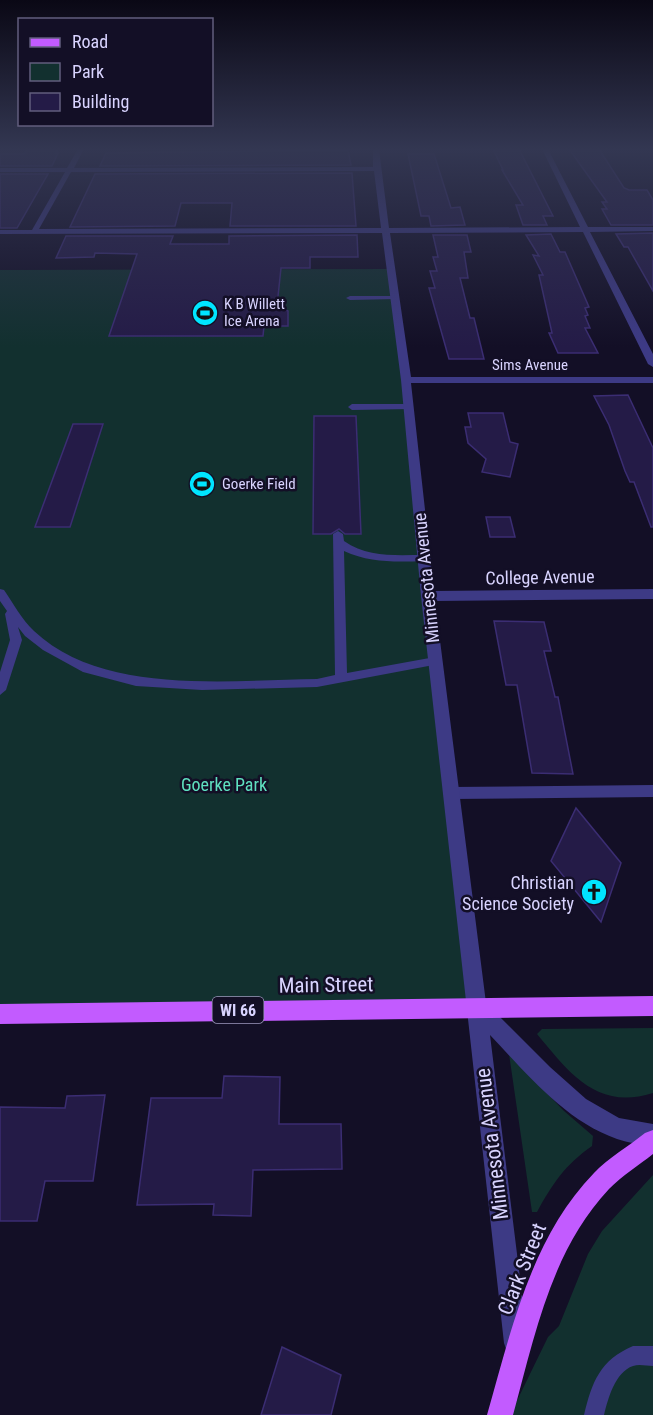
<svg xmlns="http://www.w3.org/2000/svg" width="653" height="1415" viewBox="0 0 653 1415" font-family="'Roboto Condensed',sans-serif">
  <rect width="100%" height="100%" fill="#130f26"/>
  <!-- green -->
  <g fill="#12302f">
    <polygon points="390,269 476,1007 0,1014 0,270"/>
    <path d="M653,1028V1093C596,1111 569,1072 537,1034L542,1029Z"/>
    <path d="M509,1054L564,1111L593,1136L592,1146C565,1165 553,1183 537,1212H532Z"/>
    <polygon points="653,1175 653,1415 510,1415 548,1337 559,1326 588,1254 602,1231"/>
  </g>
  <!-- building -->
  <g fill="#241b47" stroke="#3b2d73" stroke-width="1.5">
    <polygon points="28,149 58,149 56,153 58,153 52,166 0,166 0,154 24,154"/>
    <polygon points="493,149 519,149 553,216 543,216 547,225 523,225 516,205 523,205 502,170 503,170"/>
    <polygon points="569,149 599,149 624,188 629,190 647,190 653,200 653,225 611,225 602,209 607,209 602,202 607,202"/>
    <polygon points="348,150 351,165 100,166 106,153"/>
    <polygon points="408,154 434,154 451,208 460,207 465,225 431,226 429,216 421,216"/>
    <polygon points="352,173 356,226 230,226 232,203 181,203 175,226 70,227 95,174"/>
    <polygon points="0,174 48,174 17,228 0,228"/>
    <polygon points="653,233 653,291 628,247 624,247 616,234"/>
    <polygon points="551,234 560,252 565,252 589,307 585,308 588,315 585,316 590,328 585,328 598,353 558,353 549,333 552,333 539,275 543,275 533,255 539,256 526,235"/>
    <polygon points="357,235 358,257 310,257 310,268 281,268 277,306 288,311 288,326 264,326 263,336 109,336 137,254 95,253 94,257 56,258 66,236 173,236 170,244 229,244 229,236"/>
    <polygon points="433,235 467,235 471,252 464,252 468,278 460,278 470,318 474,318 484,359 449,359 429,288 435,288 430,271 437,271 433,257 438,257"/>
    <polygon points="628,395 653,448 653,527 651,527 634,482 630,482 625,471 609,425 594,396"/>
    <polygon points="468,413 503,413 510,442 518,444 510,477 482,472 486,459 468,443 465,427 471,427"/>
    <polygon points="314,416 356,416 361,534 345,534 339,529 331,534 313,534"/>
    <polygon points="73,424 103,424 70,527 35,527"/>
    <polygon points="486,517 510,517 515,537 490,537"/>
    <polygon points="494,621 544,622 551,651 544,651 555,697 558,697 573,774 532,773 517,685 506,685"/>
    <polygon points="576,808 621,863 601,922 551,861"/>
    <polygon points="224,1076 280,1077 279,1124 341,1124 342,1169 253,1170 251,1216 213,1215 214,1204 137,1205 151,1098 222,1098"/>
    <polygon points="105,1095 93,1181 45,1181 37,1221 0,1221 0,1107 65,1108 67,1096"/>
    <polygon points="282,1347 341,1375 331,1415 261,1415"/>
  </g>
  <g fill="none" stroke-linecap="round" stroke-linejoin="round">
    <!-- lane -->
    <g fill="#3d3a85" fill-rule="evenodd">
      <polygon points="394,296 398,298 396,299 350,300 346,298 350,296"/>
      <polygon points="409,404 412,405 412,409 352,410 348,407 352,404"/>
      <path d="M338,531L343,534L344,541C368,558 396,555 424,555L429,558L424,561C396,562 370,563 344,551L347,673L435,657L441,661L439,664L317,687L202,690L136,686L83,672L43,650L25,636L18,627L22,640L6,690L0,695V672L10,640L5,614L7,611L0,601V589L4,590C13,603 22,620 34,631C103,696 229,680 317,679L335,675L333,534Z"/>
      <polygon points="653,785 653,797 451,799 446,797 444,793 446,789 451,787"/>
      <path d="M633,1346H653V1366C647,1366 639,1364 633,1366C615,1372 608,1399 604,1415H584C592,1382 600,1360 633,1346Z"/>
    </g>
    <!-- street -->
    <path fill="#3d3a85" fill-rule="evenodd" d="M78,149H84L74,168L373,167V149H379L389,228L580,227L542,149H548L588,227H653V231L590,232L653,354V367L648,364L583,232L390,233L411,377H653V383H411L434,591L653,589V599L435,601L486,1003L550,1067L586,1099L619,1118L653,1124V1146C641,1144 628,1143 617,1139C565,1121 526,1073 490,1035L528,1343L525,1352L516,1355L507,1352L504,1343L421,596L401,380L382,233L0,234V230H32L65,172H0V168H67ZM374,171L381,228L39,229L71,172Z"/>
    <!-- primary -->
    <g fill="#c25bff" fill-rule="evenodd">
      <polygon points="653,996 653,1016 0,1024 0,1004"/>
      <path d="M653,1130V1154C639,1165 622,1176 609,1189C551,1251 535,1335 513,1415H487C511,1331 531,1238 594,1173C608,1158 629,1146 645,1133Z"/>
    </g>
  </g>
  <!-- sky -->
  <linearGradient id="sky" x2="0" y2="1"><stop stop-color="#0a0815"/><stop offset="0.43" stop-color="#333752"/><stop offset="1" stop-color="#333752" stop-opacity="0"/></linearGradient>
  <rect width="653" height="347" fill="url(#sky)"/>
  <!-- icons -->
  <defs>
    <g id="stadium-disc" transform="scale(1.35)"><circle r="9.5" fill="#00e5ff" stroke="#130f26"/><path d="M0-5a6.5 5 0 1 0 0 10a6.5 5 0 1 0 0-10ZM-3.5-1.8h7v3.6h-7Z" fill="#111"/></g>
    <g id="church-disc" transform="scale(1.35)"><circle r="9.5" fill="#00e5ff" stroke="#130f26"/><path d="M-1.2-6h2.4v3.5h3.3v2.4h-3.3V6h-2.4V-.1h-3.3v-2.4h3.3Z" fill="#111"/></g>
  </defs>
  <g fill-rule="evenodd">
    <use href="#stadium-disc" x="205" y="313"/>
    <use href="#stadium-disc" x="202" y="484"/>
    <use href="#church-disc" x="594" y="892"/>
  </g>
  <g text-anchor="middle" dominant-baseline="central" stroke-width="5" stroke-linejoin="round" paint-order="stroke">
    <!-- far-poi labels -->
    <g font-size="15" fill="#d9d4ff" stroke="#130f26" text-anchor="start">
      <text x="224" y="304">K B Willett<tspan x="224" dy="17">Ice Arena</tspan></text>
      <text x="222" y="484">Goerke Field</text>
    </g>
    <!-- far-street labels -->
    <g font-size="15" fill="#d9d4ff" stroke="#130f26">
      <text x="530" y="365">Sims Avenue</text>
    </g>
    <!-- shield labels -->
    <rect fill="#130f26" stroke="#9e99be" stroke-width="1.5" x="212.5" y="997" width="51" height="26" rx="4.5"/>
    <g font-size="16" font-weight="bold" fill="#d9d4ff">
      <text x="238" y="1010">WI 66</text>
    </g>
    <!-- street labels -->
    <g font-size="18" fill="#d9d4ff" stroke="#130f26">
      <text transform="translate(540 577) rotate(-1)">College Avenue</text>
      <text transform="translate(426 578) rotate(-96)">Minnesota Avenue</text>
    </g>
    <!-- park labels -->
    <g font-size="18" fill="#5fe0c0" stroke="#130f26">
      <text x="224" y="784">Goerke Park</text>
    </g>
    <!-- poi labels -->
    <g font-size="18" fill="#d9d4ff" stroke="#130f26" text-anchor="end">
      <text x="574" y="882">Christian<tspan x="574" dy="21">Science Society</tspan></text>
    </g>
    <!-- near-street labels -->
    <g font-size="21" fill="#d9d4ff" stroke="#130f26">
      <text transform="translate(326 985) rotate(-1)">Main Street</text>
      <text transform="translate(492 1144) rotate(-97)">Minnesota Avenue</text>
      <text transform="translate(522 1269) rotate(-68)">Clark Street</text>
    </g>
  </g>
  <!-- legend -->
  <rect x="18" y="18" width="195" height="108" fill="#130f26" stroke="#625e7d" stroke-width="1.5"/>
  <rect x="30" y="38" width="30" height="9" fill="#c25bff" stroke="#625e7d" stroke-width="1.5"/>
  <text x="72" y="48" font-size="18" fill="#d9d4ff">Road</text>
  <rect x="30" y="63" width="30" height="18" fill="#12302f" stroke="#625e7d" stroke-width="1.5"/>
  <text x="72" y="78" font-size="18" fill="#d9d4ff">Park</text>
  <rect x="30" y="93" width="30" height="18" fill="#241b47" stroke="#625e7d" stroke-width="1.5"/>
  <text x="72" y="108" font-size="18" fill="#d9d4ff">Building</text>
</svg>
